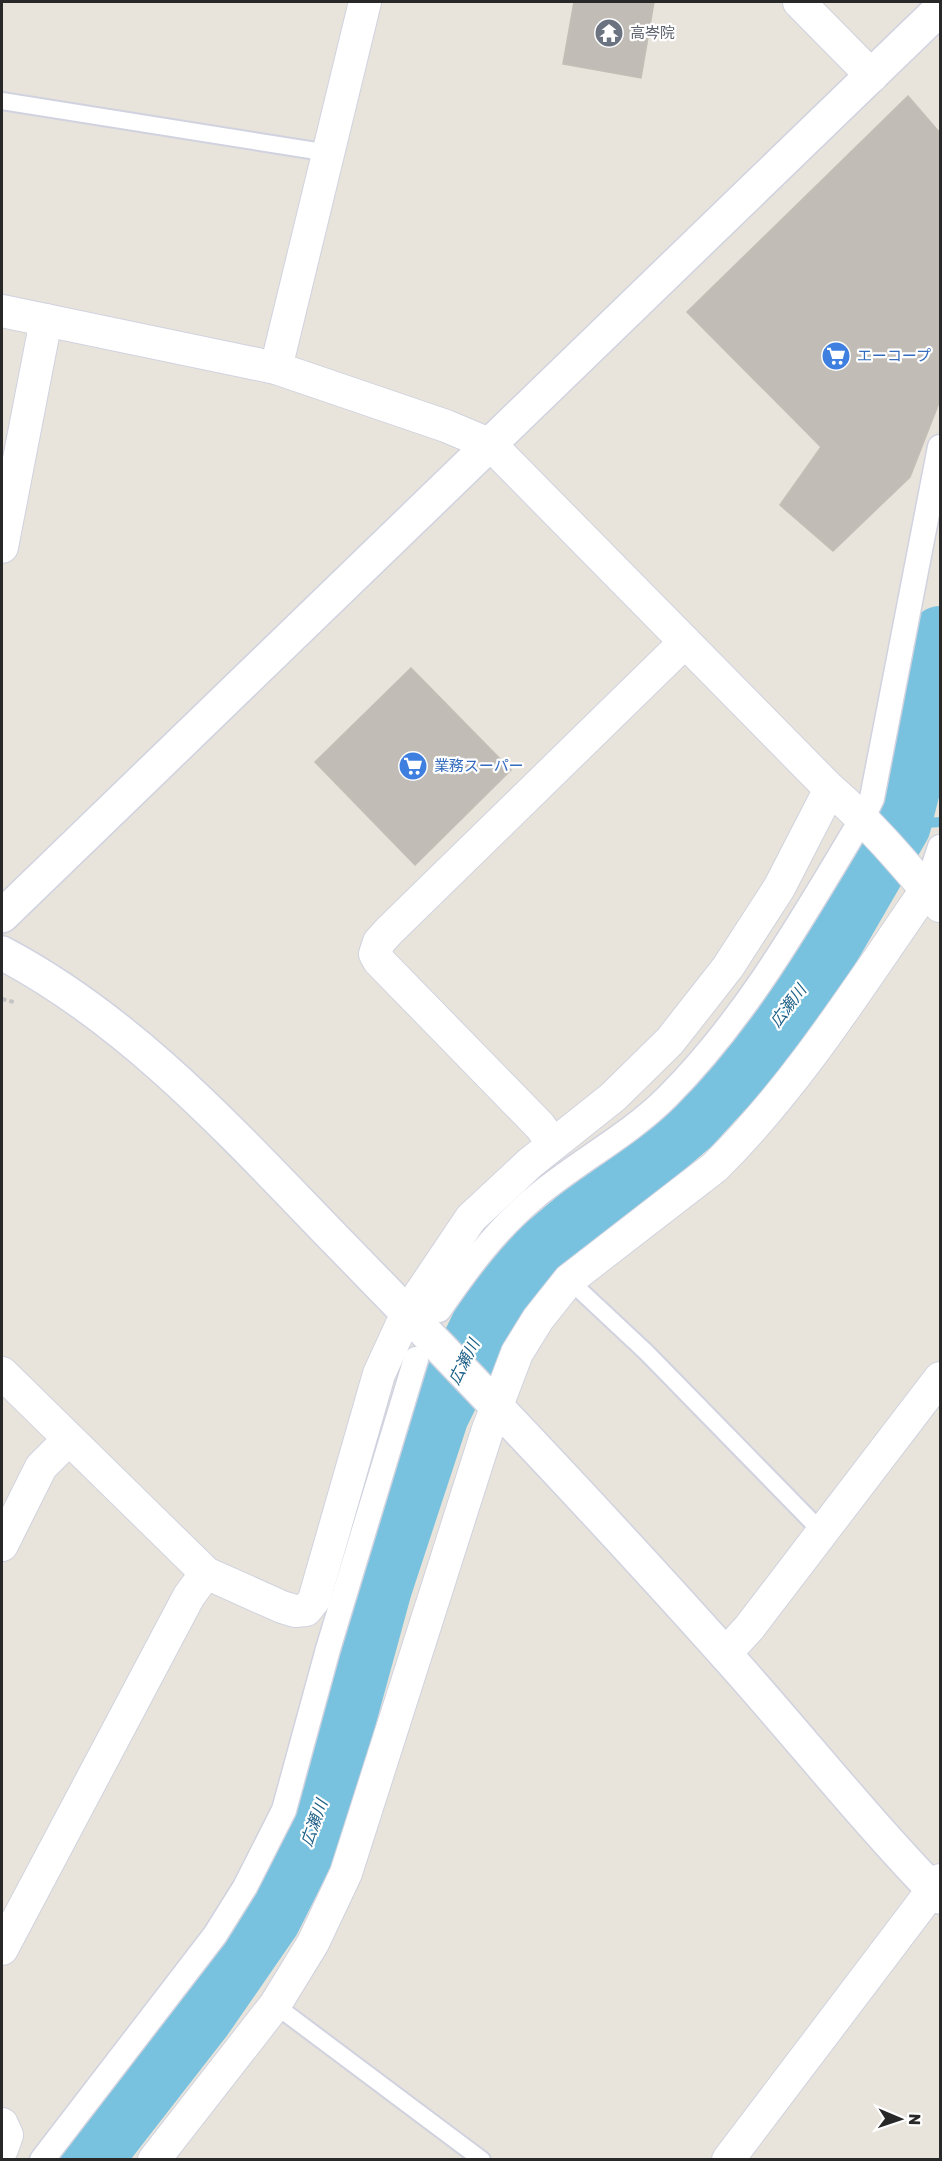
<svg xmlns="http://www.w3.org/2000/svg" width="942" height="2161" viewBox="0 0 942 2161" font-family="Rubik,'Noto Sans JP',sans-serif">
  <rect width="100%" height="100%" fill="#e8e3db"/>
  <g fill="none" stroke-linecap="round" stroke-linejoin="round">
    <!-- stream -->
    <polyline stroke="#79c2df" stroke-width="10" points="900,825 940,822"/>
    <!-- river -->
    <polyline stroke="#79c2df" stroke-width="62" points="91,2160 203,2016 270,1919 315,1829 381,1588 438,1415 487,1315 528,1262 689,1125 745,1064 819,965 900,825 930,706 940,637"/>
  </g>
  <!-- building -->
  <g fill="#c1bdb6" stroke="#c3beb5" stroke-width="1.5">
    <polygon points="574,2 654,2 641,78 563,64"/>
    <polygon points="908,96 940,133 940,400 910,477 833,551 780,505 821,447 687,312"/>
    <polygon points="411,668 511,770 415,865 315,762"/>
  </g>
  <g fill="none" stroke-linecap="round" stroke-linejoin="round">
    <!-- service casing -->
    <g stroke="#d0d3df" stroke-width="20">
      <g id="service">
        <polyline points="2,101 329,153"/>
        <polyline points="569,1280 646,1352 822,1532"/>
        <polyline points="275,2005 482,2160"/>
      </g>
    </g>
    <!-- pedestrian casing -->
    <g stroke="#d0d3df" stroke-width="27">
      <g id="pedestrian">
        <polyline points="926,890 940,847"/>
        <path d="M439,1310C467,1269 495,1231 533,1199C576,1162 627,1137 667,1097C748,1016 804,915 863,817L872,798L940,447"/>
        <polyline points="42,2160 215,1935 245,1887 284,1810 328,1649 416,1359"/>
      </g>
    </g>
    <!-- minor casing -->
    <g stroke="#d0d3df" stroke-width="34">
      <g id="minor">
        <polyline points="799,2 872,76"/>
        <path d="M2,311L276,368L446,426L491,445L830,789C872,825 905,865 940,906"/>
        <polyline points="276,368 365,2"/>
        <polyline points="2,547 46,320"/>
        <polyline points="553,1144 540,1126 379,961 375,954 379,942 389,931 685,642"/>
        <polyline points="2,1373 206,1573 282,1607 295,1611 306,1610 314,1600 379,1374 407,1313 471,1218 530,1163 613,1097 670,1041 728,967 779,888 830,789"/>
        <polyline points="2,1545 41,1467 69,1439"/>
        <polyline points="725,1654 749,1628 940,1378"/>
        <polyline points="2,1949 189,1596 206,1573"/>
        <polyline points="2,2124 7,2135 2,2149"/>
        <path d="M154,2160L275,2005L313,1943L346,1873L487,1432L517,1353L538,1319L569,1280L715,1167C798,1085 860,985 926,890"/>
        <polyline points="728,2160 940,1880"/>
      </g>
    </g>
    <!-- tertiary casing -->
    <g stroke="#d0d3df" stroke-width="36">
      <g id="tertiary">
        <polyline points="2,916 940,9"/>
        <path d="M2,953C133,1022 234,1135 336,1240C469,1376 600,1514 727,1656C798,1735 865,1820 940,1897"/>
      </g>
    </g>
    <!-- path -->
    <polyline stroke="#c3c3c3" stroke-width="4" stroke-dasharray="4.5 3" stroke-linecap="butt" points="2,999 14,1002"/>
    <!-- service -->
    <use href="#service" stroke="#fff" stroke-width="16"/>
    <!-- pedestrian -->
    <use href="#pedestrian" stroke="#fff" stroke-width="24"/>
    <!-- minor -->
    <use href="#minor" stroke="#fff" stroke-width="32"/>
    <!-- tertiary -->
    <use href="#tertiary" stroke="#fff" stroke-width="33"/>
  </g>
  <!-- icons -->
  <defs>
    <g id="temple-disc" transform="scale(1.5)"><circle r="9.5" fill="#6b7280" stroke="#fff"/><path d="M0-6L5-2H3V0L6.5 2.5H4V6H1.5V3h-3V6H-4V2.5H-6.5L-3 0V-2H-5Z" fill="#fff"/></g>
    <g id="supermarket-disc" transform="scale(1.5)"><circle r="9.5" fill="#3f7fe0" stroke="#fff"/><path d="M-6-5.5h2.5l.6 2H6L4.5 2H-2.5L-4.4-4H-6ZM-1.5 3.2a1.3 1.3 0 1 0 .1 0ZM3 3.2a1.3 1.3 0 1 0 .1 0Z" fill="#fff"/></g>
  </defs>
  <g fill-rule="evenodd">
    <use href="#temple-disc" x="609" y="33"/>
    <use href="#supermarket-disc" x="836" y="356"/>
    <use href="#supermarket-disc" x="413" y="766"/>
  </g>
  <g text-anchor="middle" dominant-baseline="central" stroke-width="4.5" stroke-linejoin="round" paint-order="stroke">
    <!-- worship labels -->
    <g font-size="15" fill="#5b616d" stroke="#fff" text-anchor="start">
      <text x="630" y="33">高岑院</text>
    </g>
    <!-- shop labels -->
    <g font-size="15" fill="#366cbe" stroke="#fff" text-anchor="start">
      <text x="857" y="356">エーコープ</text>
      <text x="434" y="766">業務スーパー</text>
    </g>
    <!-- water labels -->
    <g font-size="16" font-style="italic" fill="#1d6087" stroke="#fff">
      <text transform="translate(788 1006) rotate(-53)">広瀬川</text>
      <text transform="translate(464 1362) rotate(-63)">広瀬川</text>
      <text transform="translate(314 1823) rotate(-70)">広瀬川</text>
    </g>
  </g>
  <!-- border -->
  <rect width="942" height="2161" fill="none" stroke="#282828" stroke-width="6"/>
  <!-- north arrow -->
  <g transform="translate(900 2119) rotate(92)" stroke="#ffffff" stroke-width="4.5" paint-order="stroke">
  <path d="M0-4.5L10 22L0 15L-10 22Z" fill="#282828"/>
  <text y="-9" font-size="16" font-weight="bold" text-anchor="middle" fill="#282828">N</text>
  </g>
</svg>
